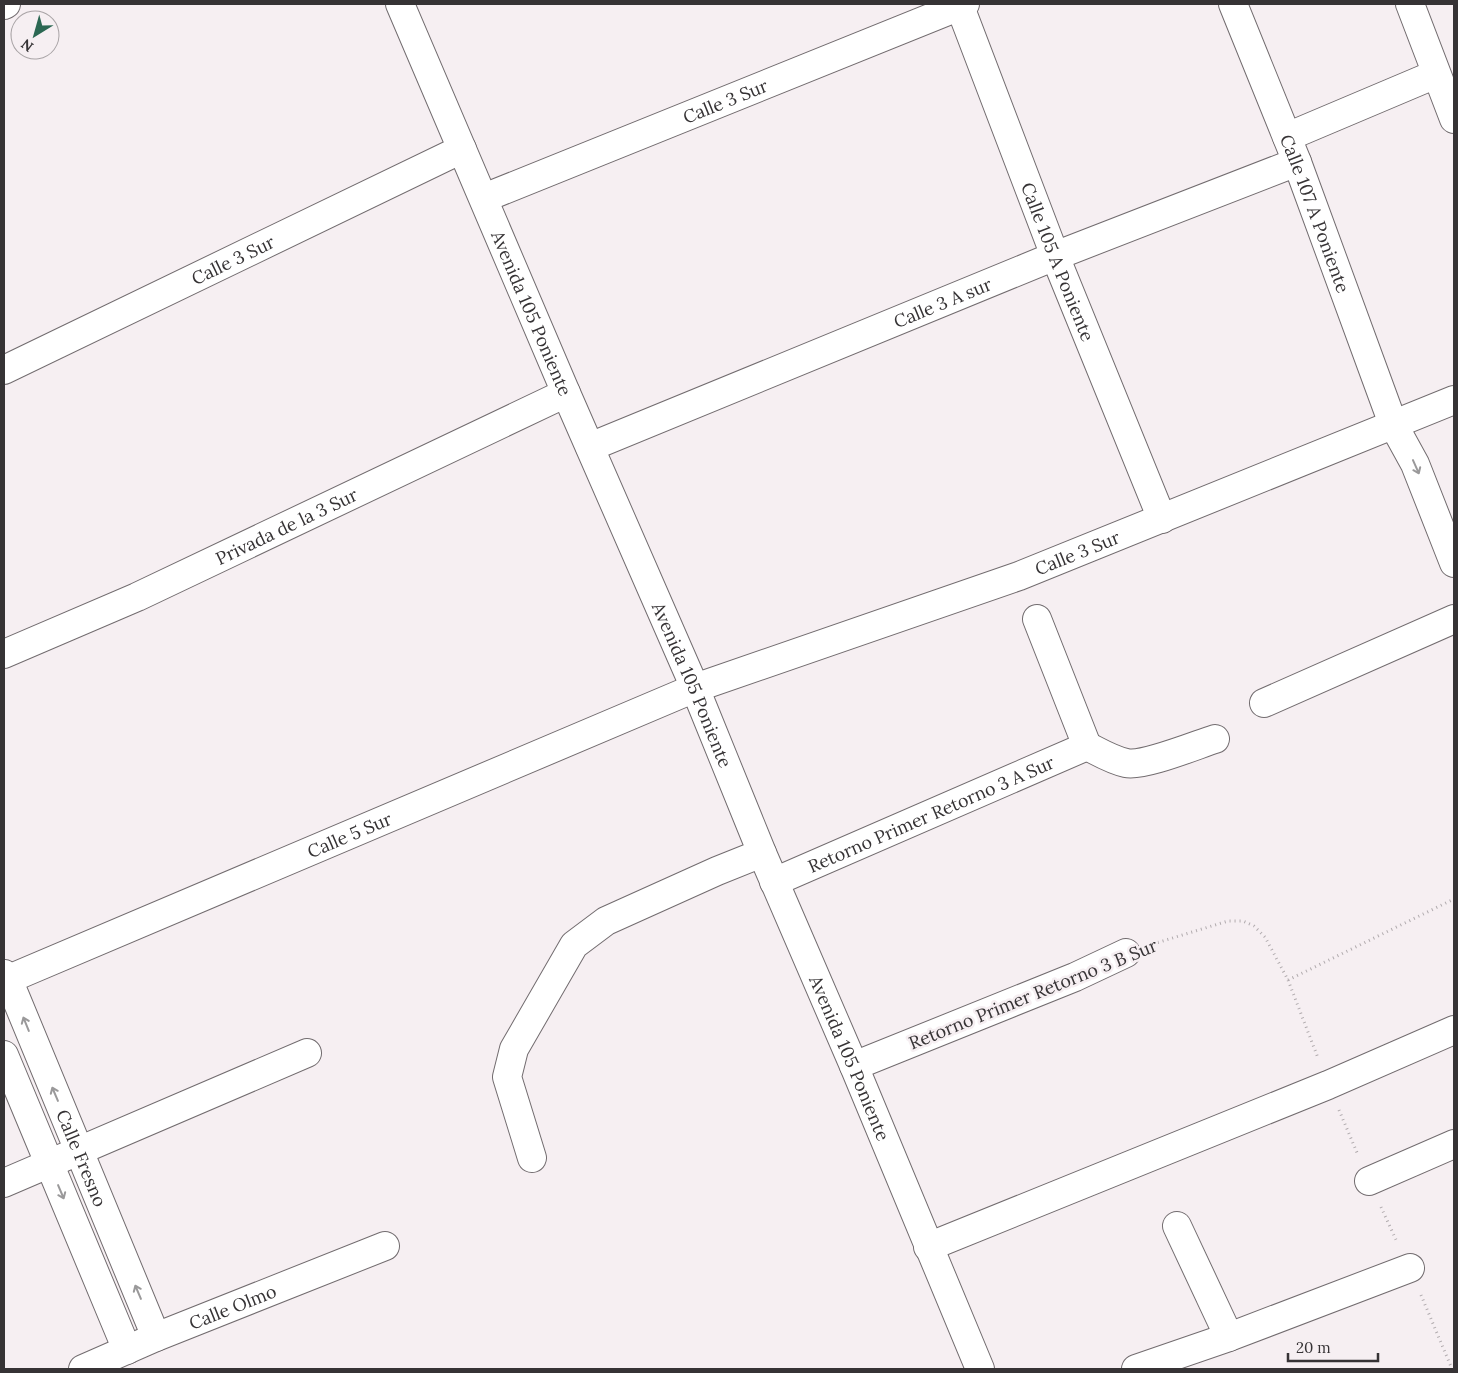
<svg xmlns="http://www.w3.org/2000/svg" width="1458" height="1373" viewBox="0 0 1458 1373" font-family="Lora,serif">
  <rect width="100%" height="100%" fill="#f6eff2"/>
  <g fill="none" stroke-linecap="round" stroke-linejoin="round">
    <!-- minor casing -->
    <g stroke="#726c6f" stroke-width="30">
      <g id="minor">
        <path id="s1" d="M400,4L566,393L695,688L762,853L854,1066L980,1369"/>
        <path id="s2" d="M959,4L1055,256L1162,519"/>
        <path id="s3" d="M1233,4L1297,162L1393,424L1415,464L1454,563"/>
        <polyline points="1410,4 1454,119"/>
        <polyline points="4,5 6,4"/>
        <polyline points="1287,137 1436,74"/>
        <path id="s4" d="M484,198L965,4"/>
        <path id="s5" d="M4,370L462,149"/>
        <path id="s6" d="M590,447L1055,256L1297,162"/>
        <polyline points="1037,619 1087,746"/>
        <path id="s7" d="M4,654L137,597L566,393"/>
        <polyline points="1264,703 1454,619"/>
        <path d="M1087,746C1099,752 1112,760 1126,763C1143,767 1196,745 1215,739"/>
        <path id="s8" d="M774,882L1087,746"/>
        <path id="s9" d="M4,974L8,979L156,1337"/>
        <path id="s10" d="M4,981L695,688L1019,576L1454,400"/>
        <polyline points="4,1055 127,1350"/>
        <polyline points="854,1066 1075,977 1126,953"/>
        <polyline points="532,1158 507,1077 514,1049 574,945 606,921 717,871 762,853"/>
        <polyline points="1369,1181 1454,1144"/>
        <polyline points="4,1183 307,1053"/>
        <polyline points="1177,1226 1229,1337"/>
        <polyline points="928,1247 1328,1085 1454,1030"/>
        <path id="s11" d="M83,1369L156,1337L385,1246"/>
        <polyline points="1136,1369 1229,1337 1410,1268"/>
      </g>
    </g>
    <!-- path -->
    <g stroke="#b1abae" stroke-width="3" stroke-dasharray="1 4" stroke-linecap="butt">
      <polyline points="1153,944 1228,921 1243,921 1254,926 1265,937 1288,980 1318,1058"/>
      <polyline points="1288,980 1454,899"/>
      <polyline points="1339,1110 1358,1155"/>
      <polyline points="1381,1207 1397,1242"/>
      <polyline points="1421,1295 1452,1369"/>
    </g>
    <!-- minor -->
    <use href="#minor" stroke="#fff" stroke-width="28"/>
  </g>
  <!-- one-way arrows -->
  <defs><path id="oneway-shaft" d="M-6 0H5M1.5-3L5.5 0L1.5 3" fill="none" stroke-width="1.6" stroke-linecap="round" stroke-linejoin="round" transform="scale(1.25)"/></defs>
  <g stroke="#9a999a">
    <use href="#oneway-shaft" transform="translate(1416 467) rotate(66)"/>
    <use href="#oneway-shaft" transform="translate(26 1024) rotate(-112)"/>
    <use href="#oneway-shaft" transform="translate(55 1094) rotate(-113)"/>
    <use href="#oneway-shaft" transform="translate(61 1192) rotate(67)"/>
    <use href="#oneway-shaft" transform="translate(138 1292) rotate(-113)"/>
  </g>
  <g text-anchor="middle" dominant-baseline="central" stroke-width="5" stroke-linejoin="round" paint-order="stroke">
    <!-- street labels -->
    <g font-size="18" fill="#363335" stroke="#f6eff2">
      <text stroke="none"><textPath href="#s4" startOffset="260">Calle 3 Sur</textPath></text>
      <text stroke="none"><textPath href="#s3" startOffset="225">Calle 107 A Poniente</textPath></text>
      <text stroke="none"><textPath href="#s5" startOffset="254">Calle 3 Sur</textPath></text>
      <text stroke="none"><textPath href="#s2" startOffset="276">Calle 105 A Poniente</textPath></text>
      <text stroke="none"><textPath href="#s6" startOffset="381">Calle 3 A sur</textPath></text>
      <text stroke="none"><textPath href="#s1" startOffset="336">Avenida 105 Poniente</textPath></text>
      <text stroke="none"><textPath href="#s7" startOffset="310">Privada de la 3 Sur</textPath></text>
      <text stroke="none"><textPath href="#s10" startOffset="1156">Calle 3 Sur</textPath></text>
      <text stroke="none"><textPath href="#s1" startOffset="741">Avenida 105 Poniente</textPath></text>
      <text stroke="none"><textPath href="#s8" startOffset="171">Retorno Primer Retorno 3 A Sur</textPath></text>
      <text stroke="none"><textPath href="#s10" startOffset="375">Calle 5 Sur</textPath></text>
      <text transform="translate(1033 994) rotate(-22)">Retorno Primer Retorno 3 B Sur</text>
      <text stroke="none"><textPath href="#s1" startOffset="1146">Avenida 105 Poniente</textPath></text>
      <text stroke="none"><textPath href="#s9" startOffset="200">Calle Fresno</textPath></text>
      <text stroke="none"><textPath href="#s11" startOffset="162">Calle Olmo</textPath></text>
    </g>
  </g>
  <!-- border -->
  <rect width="1458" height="1373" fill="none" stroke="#363335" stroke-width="10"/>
  <!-- north arrow -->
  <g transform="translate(35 35) rotate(217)"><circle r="24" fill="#f6eff2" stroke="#a9a4a6"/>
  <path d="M0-4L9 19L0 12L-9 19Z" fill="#2b6752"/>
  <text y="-8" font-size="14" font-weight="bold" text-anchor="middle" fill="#363335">N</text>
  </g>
  <!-- scale -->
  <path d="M1288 1353v8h90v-8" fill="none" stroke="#363335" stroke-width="2.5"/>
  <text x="1296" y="1353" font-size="15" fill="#363335" stroke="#f6eff2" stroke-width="4" paint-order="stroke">20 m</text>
</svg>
